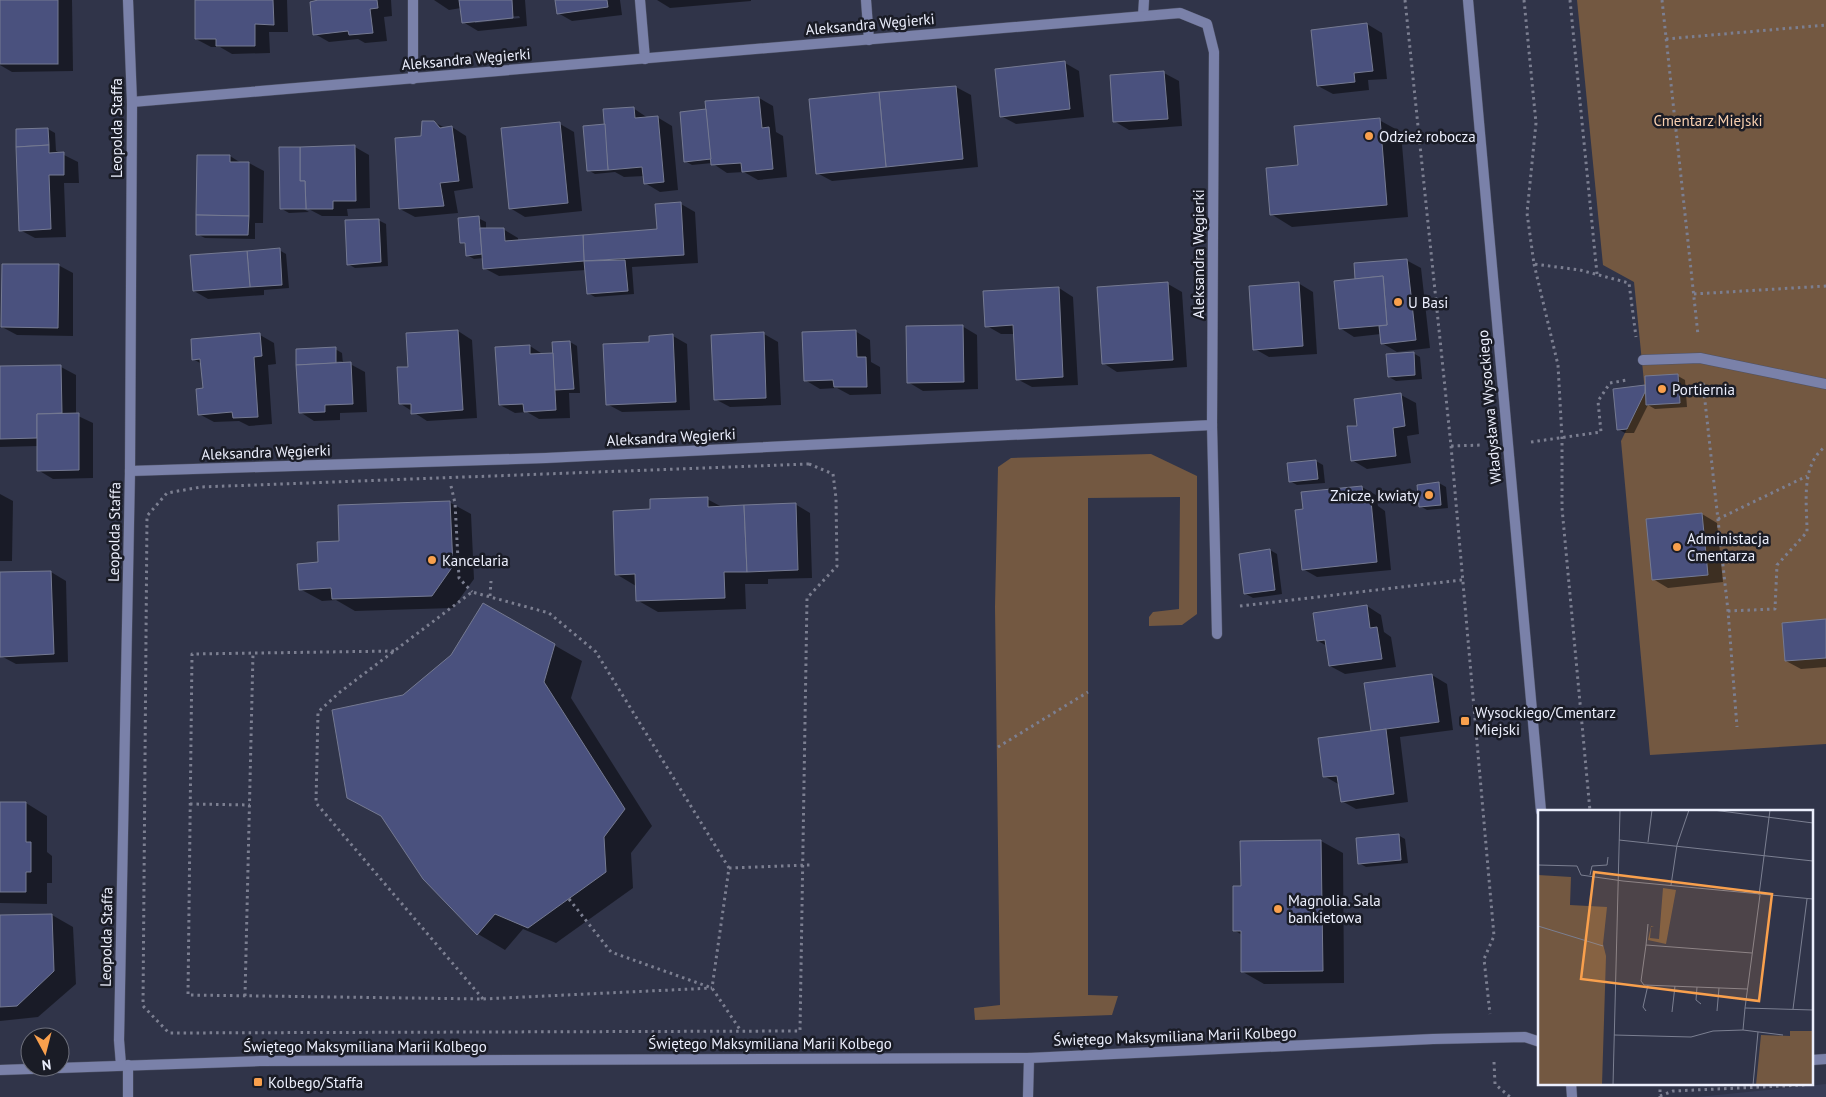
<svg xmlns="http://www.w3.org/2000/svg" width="1826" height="1097" viewBox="0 0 1826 1097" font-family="'PT Sans',sans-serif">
  <rect width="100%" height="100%" fill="#303449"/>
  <!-- built -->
  <polygon fill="#383d57" points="1826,1084 1826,1097 1697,1097"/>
  <!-- green -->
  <g fill="#735841">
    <polygon points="1577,0 1826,0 1826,744 1650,755 1621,441 1645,392 1634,282 1603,265"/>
    <polygon points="1151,454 1197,476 1197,614 1182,625 1149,626 1149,617 1153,612 1179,609 1180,497 1088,498 1088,995 1118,996 1112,1015 975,1020 974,1008 1000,1005 995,607 998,467 1011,458"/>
  </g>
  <!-- shadow -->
  <g fill="#0007" fill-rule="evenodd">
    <polygon points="0,0 72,0 73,71 12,72 0,65"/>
    <polygon points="196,0 287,0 288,32 269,32 270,53 232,54 220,47 211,47 196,39"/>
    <polygon points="320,0 391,0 392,16 384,17 387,41 365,43 358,39 329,42 315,34"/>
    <path d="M434,0H525L527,26L478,31L463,22L461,8L449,10ZM519,16L520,18L475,23V20Z"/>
    <polygon points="556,0 620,0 622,15 572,21 558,13"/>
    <polygon points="657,0 751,0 751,1 670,8"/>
    <polygon points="1367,24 1382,33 1387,79 1368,80 1369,90 1333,94 1318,86"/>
    <polygon points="1065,63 1079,71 1084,117 1016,124 1001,116"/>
    <polygon points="1164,73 1179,81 1182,126 1129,130 1114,121"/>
    <polygon points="956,87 971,95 978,167 832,181 817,173"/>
    <polygon points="759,98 773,106 776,132 783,136 787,177 758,180 744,172 727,173 712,163 692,165 685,161 706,111"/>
    <polygon points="633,108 648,118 657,117 672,126 678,190 660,192 645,183 645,176 624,177 615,172 595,174 588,170 606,125"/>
    <polygon points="1379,120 1401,132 1408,217 1292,227 1271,214 1299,166"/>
    <polygon points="434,122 445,128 452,127 466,136 473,188 454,191 458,213 415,217 400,209 422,137"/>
    <polygon points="560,124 574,132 582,211 525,217 510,208"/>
    <polygon points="48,129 55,133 56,151 78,162 79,183 64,183 66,237 35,238 20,230 17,130"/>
    <polygon points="355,147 369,155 370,208 347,209 348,216 322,216 301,205 300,207 309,212 289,213 282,209"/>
    <polygon points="230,156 241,163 249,163 264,171 263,223 255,223 255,239 205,238 197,234"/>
    <polygon points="681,204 695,212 698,263 632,267 634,294 595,297 588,293 586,270 499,276 484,268 484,258 474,259 467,255 466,245 461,242 478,218 486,222 486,229 503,229 518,238 518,241 659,230"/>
    <polygon points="378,220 386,224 388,266 355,268 348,264"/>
    <polygon points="279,250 286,254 289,288 264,290 264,295 208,299 194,291"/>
    <polygon points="1406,260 1421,268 1430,348 1397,352 1382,343 1381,334 1354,337 1340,328 1357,280"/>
    <polygon points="58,265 73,273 73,336 17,335 2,327"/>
    <polygon points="1298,283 1313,292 1317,354 1269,357 1255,349"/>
    <polygon points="1168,284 1182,292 1187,367 1117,372 1103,363"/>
    <polygon points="1059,288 1073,297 1078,385 1032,387 1017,379 1015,334 1001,334 987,326"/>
    <polygon points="962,326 977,335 978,389 923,391 908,382"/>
    <polygon points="458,331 472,340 477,418 427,421 401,404 409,368"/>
    <polygon points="855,331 870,340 871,362 880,367 881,394 850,395 837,388 820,389 805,380"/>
    <polygon points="764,334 778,342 781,405 730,407 715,399"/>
    <polygon points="260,335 274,343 276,364 268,365 272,424 249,426 239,421 214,422 199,414 204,389 202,364 193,359"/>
    <polygon points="673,336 687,344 690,410 622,412 607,404"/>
    <polygon points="570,342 577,346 580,393 569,393 570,418 539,419 527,412 515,413 500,405 530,346 544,355 554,355 553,343"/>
    <path d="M335,349L342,353L343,364H350L365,372L367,412L340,413V420L314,421L300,412L297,350ZM343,361V364L303,366V364Z"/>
    <polygon points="1413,353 1420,357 1422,379 1396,381 1389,377"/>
    <polygon points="0,367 61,367 76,375 76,415 93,423 93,478 53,479 38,470 38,446 0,447"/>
    <polygon points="1678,376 1685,380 1687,407 1655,409 1648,405 1634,433 1625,433 1618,429 1614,390 1646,387 1646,377"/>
    <polygon points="1401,395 1416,403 1419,434 1407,436 1411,463 1367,469 1352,460 1358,427"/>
    <polygon points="1316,461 1323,465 1325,483 1297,485 1290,481"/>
    <polygon points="1439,483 1446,487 1448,508 1427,510 1420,506 1418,486"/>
    <polygon points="1362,487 1376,495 1378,506 1385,511 1391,570 1317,577 1303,569 1304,510"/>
    <polygon points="0,494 13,501 12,561 0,561"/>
    <polygon points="707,499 722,507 795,504 810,513 812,578 768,579 768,584 745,584 746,609 658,612 637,600 636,586 616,574 652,511"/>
    <polygon points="449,502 471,514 474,579 453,608 355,611 336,600 322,601 300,589 319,563 341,542"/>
    <polygon points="1702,514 1717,523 1723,582 1668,588 1653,579"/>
    <polygon points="1270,550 1277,554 1282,594 1253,598 1246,594"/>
    <polygon points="51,572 66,581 68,662 16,664 1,656 0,574"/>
    <polygon points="484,605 582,661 571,698 652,826 631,853 633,888 556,943 523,929 505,950 478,934 424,878 403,696 452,656"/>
    <polygon points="1367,606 1381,615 1384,632 1391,637 1396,667 1345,674 1330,666 1327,646 1318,641"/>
    <polygon points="1826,621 1826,667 1801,669 1786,661"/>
    <polygon points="1432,675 1447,684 1453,730 1400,737 1408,802 1356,809 1342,801 1340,785 1324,776"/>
    <polygon points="0,803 26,803 47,816 47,852 52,856 52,883 47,883 47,904 0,903"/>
    <polygon points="1398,835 1405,839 1408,863 1366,867 1359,863"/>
    <polygon points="1321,841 1343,853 1344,983 1264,984 1243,972 1242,935 1234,930 1242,887 1241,842"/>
    <polygon points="52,915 73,927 76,984 38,1017 0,1021 0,916"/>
  </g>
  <!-- building -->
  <g fill="#4a517e" stroke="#757a92">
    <rect x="0" y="0" width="58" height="64"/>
    <polygon points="195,0 273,0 274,25 255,24 255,46 216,46 216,39 195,39"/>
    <polygon points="318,0 377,0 378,8 370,9 373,33 349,35 348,31 313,35 310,2"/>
    <polygon points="459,0 512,0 513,18 462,23"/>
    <polygon points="555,0 607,0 608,7 557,14"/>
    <polygon points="1367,23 1373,71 1354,73 1355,82 1317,86 1311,30"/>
    <polygon points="1065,61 1070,109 1000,117 995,69"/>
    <polygon points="1164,71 1168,119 1113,122 1110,75"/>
    <polygon points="956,86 963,159 886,167 879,92"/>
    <polygon points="879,92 886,167 816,174 809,99"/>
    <polygon points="759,97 762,128 769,127 773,169 742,172 741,163 711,165 705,101"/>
    <polygon points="634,107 635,118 658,116 664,182 644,184 642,167 608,170 603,109"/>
    <polygon points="706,109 711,159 684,162 680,112"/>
    <polygon points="1380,118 1387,205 1270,215 1266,168 1298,165 1294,126"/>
    <polygon points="422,121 434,121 440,128 452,126 459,181 440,183 444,206 399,209 395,138 421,136"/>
    <polygon points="560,122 568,203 509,209 501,128"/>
    <polygon points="605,124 608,170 587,171 583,126"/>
    <polygon points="48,128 49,145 16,147 16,129"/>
    <polygon points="49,145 49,153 64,152 64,175 49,175 51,229 19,231 16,147"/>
    <polygon points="355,145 356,201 333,201 333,209 306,209 305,181 300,181 300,147"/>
    <polygon points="279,147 300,147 300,181 305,181 306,209 280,209"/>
    <polygon points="197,155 230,155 230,162 249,162 249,216 196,215"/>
    <polygon points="681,202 684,255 584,261 583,235 657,229 655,204"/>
    <polygon points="196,215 249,216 248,235 196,235"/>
    <polygon points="479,216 482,254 466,256 465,243 460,243 458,218"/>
    <polygon points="379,219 381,262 347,265 345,220"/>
    <polygon points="480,228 504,228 505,241 583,235 584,261 483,269"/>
    <polygon points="280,248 282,285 250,287 247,251"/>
    <polygon points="247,251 250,287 193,291 190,255"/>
    <polygon points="1407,259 1416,340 1381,344 1379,326 1387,325 1383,276 1355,279 1354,263"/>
    <polygon points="625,260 628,291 587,294 584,261"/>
    <polygon points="2,264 59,264 58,328 1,327"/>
    <polygon points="1383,276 1387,325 1339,329 1334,281"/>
    <polygon points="1168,282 1173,360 1102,364 1097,287"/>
    <polygon points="1299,282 1303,346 1253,350 1249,286"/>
    <polygon points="1059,287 1063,377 1016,380 1013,325 985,327 983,291"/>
    <polygon points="963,325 964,382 907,383 906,326"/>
    <polygon points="458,330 463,410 411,414 411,404 399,404 397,367 408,367 406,333"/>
    <polygon points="856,330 857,357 866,357 867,387 834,387 833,380 804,381 802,332"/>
    <polygon points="764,332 766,398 714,400 711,335"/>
    <polygon points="260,333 262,356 254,357 258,417 233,418 232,412 198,415 196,389 203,388 200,359 192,360 191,339"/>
    <polygon points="673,334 676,402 606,405 603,344 649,342 649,336"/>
    <polygon points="570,341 574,389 555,390 552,342"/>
    <polygon points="530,345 530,354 553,353 556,410 524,412 523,404 499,405 495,347"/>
    <polygon points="336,347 336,363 296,365 296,349"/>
    <polygon points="1414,352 1415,375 1388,377 1386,354"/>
    <polygon points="351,362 353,404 325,405 325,412 299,413 296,365"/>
    <polygon points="61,365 62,413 37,414 37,438 0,439 0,366"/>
    <polygon points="1678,374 1680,403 1646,405 1645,376"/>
    <polygon points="1645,385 1645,392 1627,429 1617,430 1613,389"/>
    <polygon points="1401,393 1405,426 1393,428 1396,456 1351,461 1347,426 1357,426 1354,399"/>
    <polygon points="79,413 79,470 37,471 37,414"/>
    <polygon points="1316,460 1318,479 1289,482 1287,463"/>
    <polygon points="1439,482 1441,505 1419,507 1417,485"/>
    <polygon points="1362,486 1364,502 1371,501 1377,562 1302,570 1295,510 1303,509 1301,492"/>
    <polygon points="708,497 708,507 744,505 747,572 724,572 725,598 636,601 635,574 615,575 613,511 650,509 650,499"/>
    <polygon points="450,501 453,566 432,596 332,599 331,588 299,590 297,564 318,562 317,542 339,541 338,505"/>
    <polygon points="796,503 798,570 747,572 744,505"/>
    <polygon points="1702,513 1708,575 1652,580 1646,519"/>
    <polygon points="1270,549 1275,590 1244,594 1239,554"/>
    <polygon points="51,571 54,654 0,657 0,572"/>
    <polygon points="483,603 555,644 544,682 625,809 604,837 606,872 528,928 495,914 477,935 423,879 381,816 347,798 332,710 403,695 451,655"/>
    <polygon points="1367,605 1370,628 1377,627 1382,659 1329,666 1325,640 1317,641 1313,613"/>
    <polygon points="1826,619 1826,658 1785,661 1782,623"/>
    <polygon points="1432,674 1439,722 1371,731 1364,683"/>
    <polygon points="1386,729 1394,794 1341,802 1337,776 1323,777 1318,738"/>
    <polygon points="0,802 26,802 26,842 31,842 31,872 26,872 26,892 0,892"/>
    <polygon points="1399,834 1401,860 1358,864 1356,838"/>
    <polygon points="1321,840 1323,971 1241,972 1241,931 1233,931 1233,886 1241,886 1240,841"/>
    <polygon points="52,914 54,971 17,1006 0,1007 0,915"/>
  </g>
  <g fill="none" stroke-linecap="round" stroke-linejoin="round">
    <!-- service casing -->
    <g stroke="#4e5266" stroke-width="11">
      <g id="service">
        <polyline points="640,0 645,59"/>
        <polyline points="866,0 869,40"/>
        <polyline points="1143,16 1144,0"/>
        <polyline points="413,79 413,0"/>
        <polyline points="1812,1060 1826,1059"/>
      </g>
    </g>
    <!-- pedestrian casing -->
    <g stroke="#4e5266" stroke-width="11">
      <polyline id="pedestrian" points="1643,360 1700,358 1826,384"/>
    </g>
    <!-- minor casing -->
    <g stroke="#4e5266" stroke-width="11">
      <g id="minor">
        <polyline points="1212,425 1217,634"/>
        <polyline points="130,471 546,458 1212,425 1214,52 1207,24 1180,13 132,102"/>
        <polyline points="121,1065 119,1040 130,471 132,102 128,0"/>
        <polyline points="128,1065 128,1097"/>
        <polyline points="1028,1097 1029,1058"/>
      </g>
    </g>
    <!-- tertiary casing -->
    <g stroke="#4e5266" stroke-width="11">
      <g id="tertiary">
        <polyline points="1468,0 1541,811"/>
        <polyline points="0,1070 260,1061 1029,1058 1433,1039 1525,1037 1540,1042"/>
        <polyline points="1571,1083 1572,1097"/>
      </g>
    </g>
    <!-- path -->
    <g stroke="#7c7f91" stroke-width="3" stroke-dasharray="2.5 4" stroke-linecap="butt">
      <polyline points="1405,0 1451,446 1483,445"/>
      <polyline points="1524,0 1536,123 1527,213 1534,264 1580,270 1629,283 1636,337"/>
      <polyline points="1570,0 1597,274"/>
      <polyline points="1662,0 1698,335"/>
      <polyline points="1666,39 1826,25"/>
      <polyline points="1534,264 1558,365 1562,438 1562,508 1590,811"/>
      <polyline points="1694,294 1826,286"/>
      <polyline points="1703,383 1728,611 1737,727"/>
      <polyline points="1531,442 1601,432 1598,401 1610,383 1627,380"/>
      <polyline points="1451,446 1494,936 1484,959 1490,1014"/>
      <polygon points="809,464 833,474 836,498 837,566 807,598 800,1031 169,1033 143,1006 147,516 167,493 201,487"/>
      <polyline points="451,486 455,503 459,578 472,592"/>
      <polyline points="1718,519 1807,476"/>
      <polyline points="490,596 491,581"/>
      <polyline points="1240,606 1462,580"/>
      <path d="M1728,611L1775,609L1777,565L1807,532C1807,503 1800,465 1826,446"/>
      <polyline points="394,651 192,654 188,995 483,999 712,988"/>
      <polyline points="998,747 1088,692"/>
      <polyline points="190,804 250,805"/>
      <polyline points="729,868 810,865"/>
      <polyline points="569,899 611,952 712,988 741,1031"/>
      <polyline points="245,996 253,653"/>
      <polyline points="483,999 316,803 318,712 340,692 472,592 549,613 596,652 729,868 712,988"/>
      <polyline points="1494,1062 1495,1084 1510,1097"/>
      <polyline points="1660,1083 1660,1097"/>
      <polyline points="1660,1096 1673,1091 1805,1085"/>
    </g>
    <!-- service -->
    <use href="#service" stroke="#7a81a9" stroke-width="10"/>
    <!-- pedestrian -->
    <use href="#pedestrian" stroke="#7a81a9" stroke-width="10"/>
    <!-- minor -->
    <use href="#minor" stroke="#7a81a9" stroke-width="10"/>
    <!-- tertiary -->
    <use href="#tertiary" stroke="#7a81a9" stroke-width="10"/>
  </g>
  <!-- markers -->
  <g fill="#f9a04d" stroke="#1a1c26" stroke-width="2">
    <circle cx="1369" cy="136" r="5"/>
    <circle cx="1398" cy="302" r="5"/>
    <circle cx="1662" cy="389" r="5"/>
    <circle cx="1429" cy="495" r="5"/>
    <circle cx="1677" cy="547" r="5"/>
    <circle cx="432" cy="560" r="5"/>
    <rect x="1460" y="716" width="10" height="10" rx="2.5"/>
    <circle cx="1278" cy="909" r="5"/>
    <rect x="253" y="1077" width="10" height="10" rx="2.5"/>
  </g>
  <g text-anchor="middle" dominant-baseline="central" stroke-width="5" stroke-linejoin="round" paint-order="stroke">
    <!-- street labels -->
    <g font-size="15" fill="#eceffd" stroke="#1a1c26">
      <text transform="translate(870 24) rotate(-5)">Aleksandra Węgierki</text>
      <text transform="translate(466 59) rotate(-5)">Aleksandra Węgierki</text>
      <text transform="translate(116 128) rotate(-90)">Leopolda Staffa</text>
      <text transform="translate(1198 254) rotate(-90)">Aleksandra Węgierki</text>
      <text transform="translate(1489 407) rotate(-95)">Władysława Wysockiego</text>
      <text transform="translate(671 437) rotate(-3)">Aleksandra Węgierki</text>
      <text transform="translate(266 452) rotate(-2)">Aleksandra Węgierki</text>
      <text transform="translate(114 532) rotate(-89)">Leopolda Staffa</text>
      <text transform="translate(106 937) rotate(-89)">Leopolda Staffa</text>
      <text transform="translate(1175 1036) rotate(-2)">Świętego Maksymiliana Marii Kolbego</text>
      <text x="770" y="1043">Świętego Maksymiliana Marii Kolbego</text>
      <text x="365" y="1046">Świętego Maksymiliana Marii Kolbego</text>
    </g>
    <!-- park labels -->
    <g font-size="15" fill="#fad1b0" stroke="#1a1c26">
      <text x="1708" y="120">Cmentarz Miejski</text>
    </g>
    <!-- poi labels -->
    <g font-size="15" fill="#eceffd" stroke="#1a1c26" text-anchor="start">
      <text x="1379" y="136">Odzież robocza</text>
      <text x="1408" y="302">U Basi</text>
      <text x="1672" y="389">Portiernia</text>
      <text x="1419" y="495" text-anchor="end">Znicze, kwiaty</text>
      <text x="1687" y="538">Administacja<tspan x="1687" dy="17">Cmentarza</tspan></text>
      <text x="442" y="560">Kancelaria</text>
      <text x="1475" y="712">Wysockiego/Cmentarz<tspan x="1475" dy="17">Miejski</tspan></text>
      <text x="1288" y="900">Magnolia. Sala<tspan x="1288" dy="17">bankietowa</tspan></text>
      <text x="268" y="1082">Kolbego/Staffa</text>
    </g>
  </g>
  <!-- overview -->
  <g transform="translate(1538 810)">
    <rect width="275" height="275" fill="#303449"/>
    <path d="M0,65L33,67L32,95L69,97L65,134L68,146L64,275H0ZM125,78L138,80L128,134L110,130L113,116L116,117H113L112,128L121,129ZM252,221H275V275H218L223,225L252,226Z" fill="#735841"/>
    <path fill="none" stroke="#7b7f91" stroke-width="1" d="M175,0L275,13M81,30L275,51M110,32L114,0M0,55L39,56L43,65L85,71L275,89M52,65L54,56L69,55L70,47M133,75L139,35L151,0M221,85L232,0M0,116L65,136M108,135L110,114M159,177L158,190L163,194M209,179L106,175L103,171L108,135L214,143M207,198L222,85M255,199L269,89M108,201L105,197L110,175M179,201L181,178M134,202L137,176M205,220L245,225M76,225L153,227L175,221L205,220L207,198L275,200M75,275L82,0M215,275L220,222"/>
    <path fill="#f9a04d" fill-opacity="0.15" stroke="#f9a04d" stroke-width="2.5" d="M56,62L234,84L221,191L43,169Z"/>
    <rect width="275" height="275" fill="none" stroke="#eceffd" stroke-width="2.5"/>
  </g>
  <!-- north arrow -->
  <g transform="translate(45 1052) rotate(173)"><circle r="24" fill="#1a1c26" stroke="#6e707c"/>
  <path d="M0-4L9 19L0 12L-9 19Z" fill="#f9a04d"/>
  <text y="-8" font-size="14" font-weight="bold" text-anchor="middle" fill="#eceffd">N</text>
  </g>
</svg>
